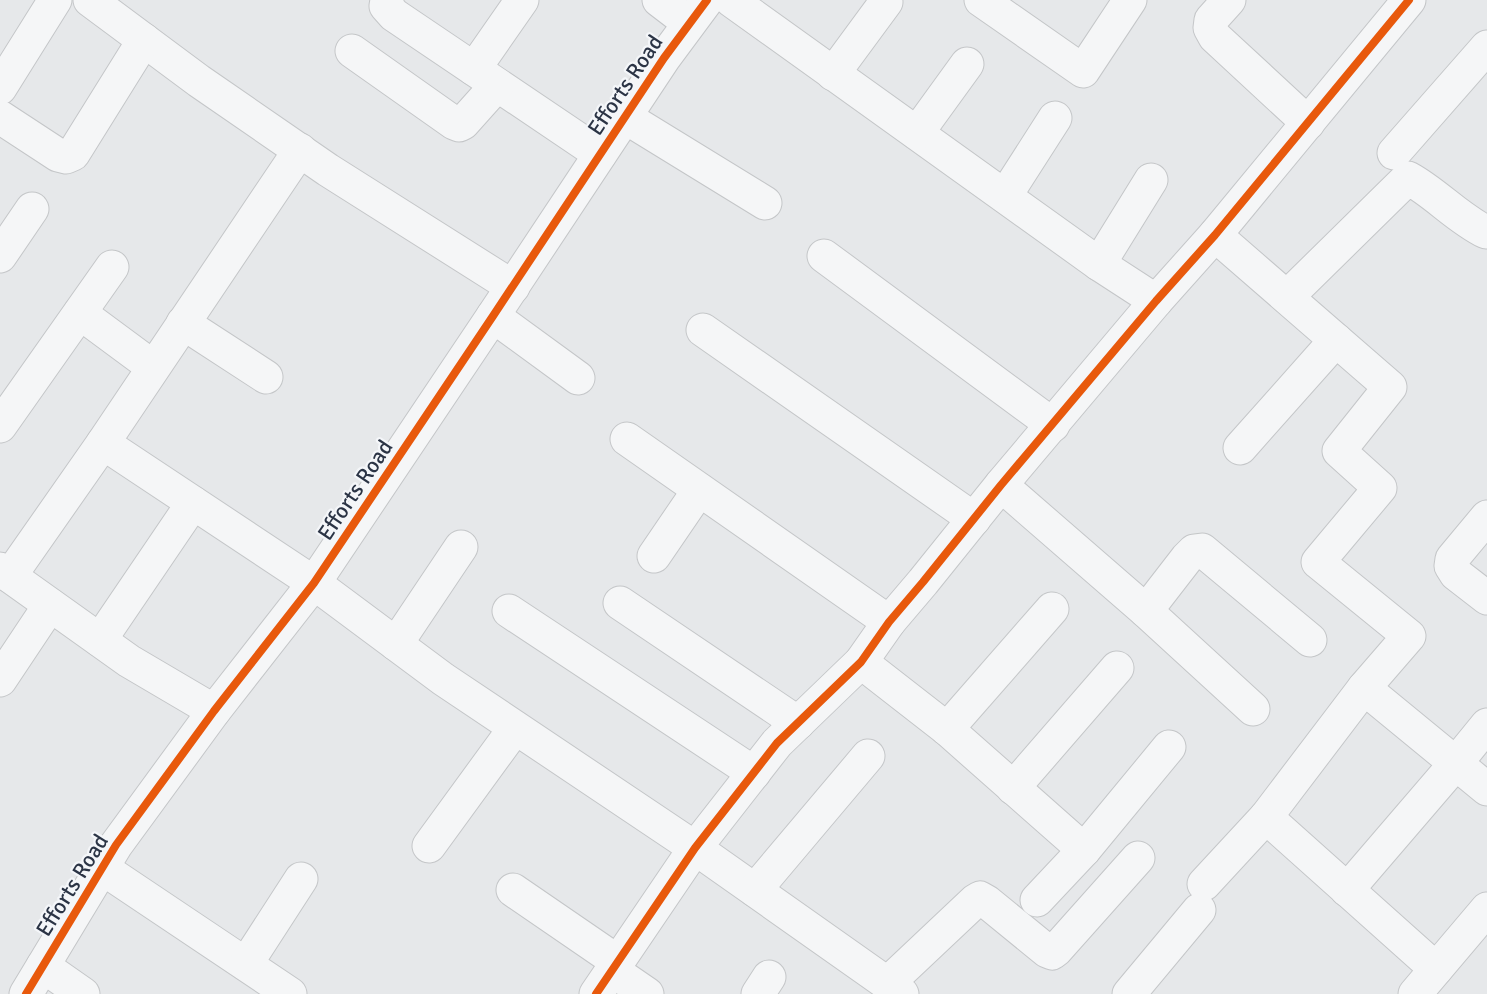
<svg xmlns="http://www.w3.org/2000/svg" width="1487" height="994" viewBox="0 0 1487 994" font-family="Signika,sans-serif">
  <rect width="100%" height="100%" fill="#e6e8ea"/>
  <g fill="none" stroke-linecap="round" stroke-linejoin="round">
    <!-- minor casing -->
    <g stroke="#c4c6c8" stroke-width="35">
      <g id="minor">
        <polyline points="90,0 199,81 328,170 513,287"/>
        <polyline points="387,0 386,6 394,15 600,154"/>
        <polyline points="659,0 689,23"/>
        <polyline points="731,0 1099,264 1156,301"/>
        <polyline points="981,0 1083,71 1130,0"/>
        <polyline points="1229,0 1211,20 1210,28 1215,37 1308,123"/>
        <polyline points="352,51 454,123 459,125 463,123 497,85"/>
        <polyline points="474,69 522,0"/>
        <polyline points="833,74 886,2"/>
        <polyline points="0,88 55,0"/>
        <polyline points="0,117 58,155 66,157 73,154 144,40"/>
        <polyline points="625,117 765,203"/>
        <polyline points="917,133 967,64"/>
        <polyline points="1394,153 1487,47"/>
        <polyline points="1005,196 1055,118"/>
        <polyline points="1215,235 1390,387 1339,451 1380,488 1318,562 1409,636 1364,688 1487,789"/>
        <polyline points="0,256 32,209"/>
        <polyline points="824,256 1053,425"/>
        <polyline points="1099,264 1151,180"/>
        <path d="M1287,297L1408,178C1436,193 1457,218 1486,232L1487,231"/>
        <polyline points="80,313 153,367"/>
        <polyline points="493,316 578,378"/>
        <polyline points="183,323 266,377"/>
        <polyline points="703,330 974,519"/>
        <polyline points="0,426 112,267"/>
        <polyline points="627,439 889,622"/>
        <polyline points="103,443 314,583 443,679 695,848 902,994"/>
        <polyline points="1240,448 1336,340"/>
        <polyline points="1001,485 1146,611 1253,709"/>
        <polyline points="1487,517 1452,559 1451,566 1456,574 1487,598"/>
        <polyline points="654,556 699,490"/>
        <polyline points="0,569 129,661 214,711"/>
        <polyline points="10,576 103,443 300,150"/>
        <polyline points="620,603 798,723"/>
        <polyline points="509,611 754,773"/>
        <polyline points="1146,611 1187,558 1194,551 1202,550 1310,640"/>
        <polyline points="100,640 193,503"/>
        <polyline points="396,644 461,547"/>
        <polyline points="861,662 947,729 1084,850"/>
        <polyline points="0,680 50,605"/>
        <polyline points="947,729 1052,609"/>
        <polyline points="1013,788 1117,668"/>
        <polyline points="1266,817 1364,688"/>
        <polyline points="429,846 515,728"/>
        <polyline points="102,868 290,994"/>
        <polyline points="1204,884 1266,817 1436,969"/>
        <polyline points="513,890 618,962"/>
        <polyline points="755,890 868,756"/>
        <polyline points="1347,890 1456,763 1487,725"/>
        <polyline points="1037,900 1084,850 1169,747"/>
        <polyline points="246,964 301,879"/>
        <polyline points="43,966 83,994"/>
        <polyline points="612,970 647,994"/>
        <polyline points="887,984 975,901 980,898 987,902 1047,951 1052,953 1056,950 1138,858"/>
        <polyline points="26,994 116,845 214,711 314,583 493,316 664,58 707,0"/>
        <polyline points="596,994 695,848 777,743 861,662 889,622 923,582 1001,485 1156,301 1215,235 1409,0"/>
        <polyline points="758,994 769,977"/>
        <polyline points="1129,994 1199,910"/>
        <polyline points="1415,994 1487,909"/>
      </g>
    </g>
    <!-- minor -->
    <use href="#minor" stroke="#f5f6f7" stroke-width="33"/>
    <!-- cycleway casing -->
    <g stroke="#f4f6f9" stroke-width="11">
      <g id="cycleway">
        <polyline points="26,994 116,845 214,711 314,583 493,316 664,58 707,0"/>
        <polyline points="596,994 695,848 777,743 861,662 889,622 923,582 1001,485 1156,301 1215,235 1409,0"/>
      </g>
    </g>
    <!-- cycleway -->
    <use href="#cycleway" stroke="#e8590c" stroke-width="8"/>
  </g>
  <g text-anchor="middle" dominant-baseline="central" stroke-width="4.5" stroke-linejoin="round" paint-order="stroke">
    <!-- street labels -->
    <g font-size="22" fill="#2b3445" stroke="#f4f6f9">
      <text transform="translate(625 85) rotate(-56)">Efforts Road</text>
      <text transform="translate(355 490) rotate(-56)">Efforts Road</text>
      <text transform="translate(72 885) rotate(-58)">Efforts Road</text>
    </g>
  </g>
</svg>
